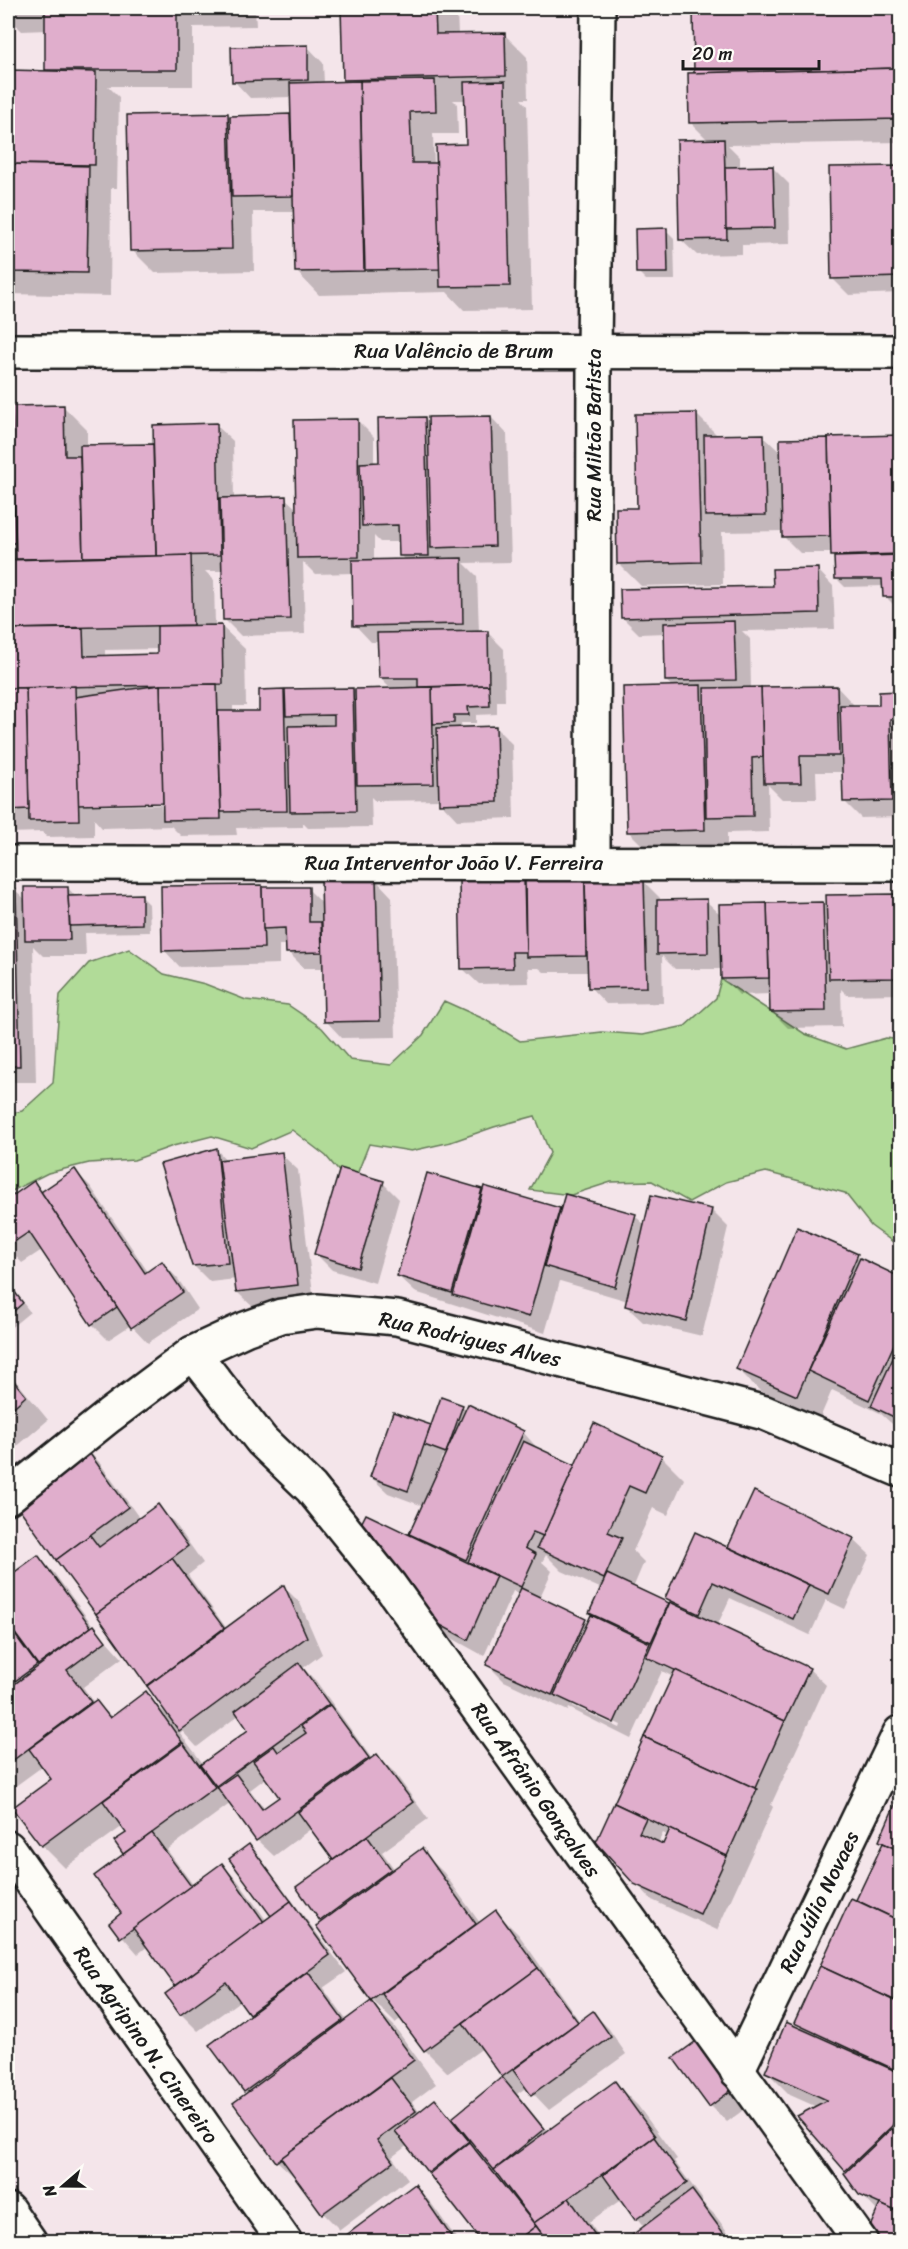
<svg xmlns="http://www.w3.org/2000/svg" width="908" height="2249" viewBox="0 0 908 2249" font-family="Sriracha,sans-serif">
  <rect width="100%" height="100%" fill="#f4e5ea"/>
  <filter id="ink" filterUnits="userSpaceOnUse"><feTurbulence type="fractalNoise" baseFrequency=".0167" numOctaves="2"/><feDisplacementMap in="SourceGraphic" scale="12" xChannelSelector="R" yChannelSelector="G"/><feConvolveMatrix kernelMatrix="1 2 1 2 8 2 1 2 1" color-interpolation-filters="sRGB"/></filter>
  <g filter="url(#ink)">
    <!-- green -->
    <polygon fill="#b1db98" stroke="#667c5a" stroke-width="1.5" points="129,949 164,974 205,984 246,1000 288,1005 322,1028 350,1060 391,1065 423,1035 444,1001 484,1019 520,1041 602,1032 643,1035 685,1026 716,998 721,979 805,1034 846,1049 886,1038 900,1040 900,1247 871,1226 845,1193 766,1172 726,1182 689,1202 652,1181 611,1182 571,1195 530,1190 550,1153 535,1116 494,1127 451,1142 411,1151 369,1144 352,1187 326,1156 292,1130 251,1148 212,1136 173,1146 134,1160 89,1163 48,1173 8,1193 8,1114 22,1111 53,1083 60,995 89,963"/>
    <!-- shadow -->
    <g fill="#0003" fill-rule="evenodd">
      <polygon points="8,8 255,8 256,26 193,27 193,86 108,86 119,97 117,188 111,188 110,296 8,294 8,72 50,73 46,69 47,30 22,31 8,17"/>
      <path d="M340,8H478V10L457,11L458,35L504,34L527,57L528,99H521L527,106L532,309L464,310L447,292L319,295L296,271L295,212H253L254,271L155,273L132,250L228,115L230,117L290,116L292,119V97L250,98L234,81L307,46L323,63L324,83H348L344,79L342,10ZM453,100H466L468,146L439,165H434L433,134H458L457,104Z"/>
      <polygon points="694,8 900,8 900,142 728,145 740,157 740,168 773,168 789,184 790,244 742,245 742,254 697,255 680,239 709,141 691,123 696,75"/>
      <polygon points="900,167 900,293 849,295 832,278 830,169"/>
      <polygon points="666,230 674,238 675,280 646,280 638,272"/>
      <path d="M64,407L87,430V446L154,445L216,425L233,441L234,499L285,498L298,510L357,420L374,437V464H381L425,419L429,423L491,417L507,434L511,562L464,563L477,576L479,632H487L504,649L505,701H497V714L476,715V723H461L462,729L496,728L512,744L514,818L457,820L441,803V800L375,801L371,797L372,827L308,828L303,823V827L236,828L237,835L181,836L171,826L102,828L94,819V836L47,837L42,832L8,833V454H12L15,457ZM374,536L380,542H400L401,556L406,561H374ZM303,562L315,574L353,573L355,625L371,642H379L380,678L392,690L357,693L353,689L287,694L283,691L261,712L233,713V706H246L245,649L221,626H215L214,580L205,571H223L224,619L241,636L305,634ZM159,649V656L105,657V650ZM170,802L165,811H162L161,805L100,806V803Z"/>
      <polygon points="696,414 718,436 763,436 782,454 782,440 900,437 900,604 893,604 885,596 884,586 845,587 837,579 836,559 832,553 800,553 784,537 784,531 722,532 723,584 641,586 618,563 639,509"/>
      <polygon points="817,569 833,586 835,629 742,631 750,639 751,689 837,687 853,704 853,707 880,706 880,693 900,693 900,817 861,818 844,801 843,772 816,772 817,799 782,799 768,785 769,832 727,833 727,852 651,854 628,831 673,687 666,681 666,633 639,634 622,617 774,587"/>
      <polygon points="376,880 392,897 396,1037 342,1038 326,1021 325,968 304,968 288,952 287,945 279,945 279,964 180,967 164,950 262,886 264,889 308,889 323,904"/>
      <polygon points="523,881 525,883 644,882 660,898 660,902 706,901 721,915 720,906 822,904 828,909 894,896 900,902 900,994 847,995 841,989 842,1027 788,1028 772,1012 771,994 739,995 723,978 722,969 675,969 662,956 663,1003 606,1004 590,987 589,972 544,972 539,968 528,968 529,983 479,984 462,968"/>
      <polygon points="68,888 76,897 141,896 149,904 150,932 85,933 86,956 43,956 33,946 36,1082 8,1082 8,890 15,890 26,900"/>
      <polygon points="217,1150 227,1161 281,1154 298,1170 314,1301 254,1308 237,1292 236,1279 210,1282 193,1265"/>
      <polygon points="75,1171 91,1187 148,1272 162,1262 178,1279 198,1309 148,1343 131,1325 108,1340 92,1324 42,1250 22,1263 8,1248 8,1201 33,1183 42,1192"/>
      <polygon points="383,1183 399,1199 375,1283 332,1270 316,1254"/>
      <polygon points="485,1188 561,1210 635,1216 645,1225 711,1210 728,1227 702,1336 643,1322 626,1306 628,1301 560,1281 545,1333 415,1292 398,1276 481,1190 484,1193"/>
      <polygon points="857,1256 861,1260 900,1278 900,1431 880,1413 832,1390 820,1418 760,1391 737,1368"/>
      <polygon points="8,1283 30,1312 8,1330"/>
      <polygon points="8,1371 48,1420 8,1454"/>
      <path d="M462,1406L467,1411L523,1432L539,1450L576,1467L661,1456L684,1479L668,1515L653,1508L633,1551L644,1562L633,1588L674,1606L666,1598L728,1549L754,1493L853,1539L870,1555L845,1609L826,1600L810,1635L730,1598L717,1626L809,1669L826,1685L771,1805L773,1807L717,1930L652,1900L598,1842L673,1677L662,1671L631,1739L569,1708L568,1711L504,1681L488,1665L520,1594L513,1591L484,1656L439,1631L410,1536L423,1506L388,1493L371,1477L394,1413L432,1427ZM442,1456L446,1457L438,1475L436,1474ZM546,1555L562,1571L602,1589L588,1622L539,1599L552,1571L542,1562ZM665,1664L682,1672L681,1674L665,1667ZM573,1703L621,1725L620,1728L573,1706ZM663,1833L669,1836L664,1846L658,1843Z"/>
      <path d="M83,1446L99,1462L140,1519L157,1506L174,1522L203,1563L188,1575L227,1629L284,1587L300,1603L322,1654L303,1668L316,1681L372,1759L377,1756L394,1772L428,1819L382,1852L395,1870L421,1850L444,1873L480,1923L496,1912L519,1935L580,2022L593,2013L609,2029L626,2054L549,2110L527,2087L517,2094L548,2132L615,2083L638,2106L677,2159L674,2161L703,2200L701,2201L715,2215L735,2242H625L644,2227L622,2199L589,2222L603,2242H484L408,2145L392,2157L408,2179L340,2230L323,2213L301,2183L277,2161L248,2094L211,2045L252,2015L241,2000L198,2031L181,2014L167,1994L177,1987L148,1946L138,1954L111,1923L123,1913L125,1855L116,1842L128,1833L123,1826L65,1868L42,1845L15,1808L53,1779L43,1766L10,1790L8,1788V1579L38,1557L54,1573L94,1627L122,1658L83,1687L94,1703L96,1702L113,1718L145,1693L168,1716L169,1715L13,1497ZM239,1715L250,1730L204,1765L180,1733L182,1731L197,1747ZM267,1777L281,1797L265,1809L250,1790ZM231,1803L257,1840L274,1856L312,1828L335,1861L298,1888L324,1922L372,2000L395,2023L402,2018L425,2050L448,2073L483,2048L504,2077L453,2119L435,2101L420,2113L412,2102L436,2084L394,2026L371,2003L347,2021L323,1988L346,1972L257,1854L249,1846L273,1916L267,1921L238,1881L222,1865L194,1886L167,1850Z"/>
      <polygon points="900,1797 900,2242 881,2242 878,2212 861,2194 848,2172 799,2116 817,2107 790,2095 767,2072 806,2032 796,2023 864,1906 858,1900 884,1844 880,1840"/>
      <polygon points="675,2059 757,2100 727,2122 711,2106"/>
      <polygon points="415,2186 431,2203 459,2242 339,2242"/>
      <polygon points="752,2235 758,2242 744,2242"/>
    </g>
    <!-- building -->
    <g fill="#e0aecc" stroke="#1c1c1c" stroke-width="1.5">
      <polygon points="341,8 435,8 436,34 505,33 506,76 343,80"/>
      <polygon points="693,8 900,8 900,68 694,73"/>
      <rect x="45" y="9" width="132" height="61"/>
      <polygon points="308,45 308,80 232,82 231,47"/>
      <polygon points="900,68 900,119 689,123 688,73"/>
      <polygon points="8,70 96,72 95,165 8,164"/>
      <polygon points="435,80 436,111 410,112 412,163 437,163 440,269 365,270 360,81"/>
      <polygon points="360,81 364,271 295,272 290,83"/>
      <polygon points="505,81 510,286 440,287 436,145 466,144 464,82"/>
      <polygon points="228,113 232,249 130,251 127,115"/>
      <polygon points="290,114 293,196 232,197 230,116"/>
      <polygon points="724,139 727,239 679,240 677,140"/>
      <polygon points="8,164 89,166 87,273 8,272"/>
      <polygon points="773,166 775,228 726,229 725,167"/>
      <polygon points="900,166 900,277 831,279 829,167"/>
      <polygon points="667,228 668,273 636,273 635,229"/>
      <polygon points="64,405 65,456 80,456 83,558 16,559 12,406"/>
      <polygon points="697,413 701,562 617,564 616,508 637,508 635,414"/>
      <polygon points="491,416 495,546 431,548 428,417"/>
      <polygon points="425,417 429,556 399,556 398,525 362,526 360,463 379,462 378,418"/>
      <polygon points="358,419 359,557 297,558 294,420"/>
      <polygon points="217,423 220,555 156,556 153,425"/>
      <polygon points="764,434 766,515 705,516 704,435"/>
      <polygon points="900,435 900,554 831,556 828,437"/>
      <polygon points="828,438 830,536 782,537 780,439"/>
      <polygon points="153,444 156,556 83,557 80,445"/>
      <polygon points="8,452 13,452 15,543 8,543"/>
      <polygon points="286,496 290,619 223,620 220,498"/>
      <polygon points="191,555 193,625 8,629 8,560"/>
      <polygon points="900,555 900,597 883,597 882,579 835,579 834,557"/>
      <polygon points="462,558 463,624 353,626 352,560"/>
      <polygon points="818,568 819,613 621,618 620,589 773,586 772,569"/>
      <polygon points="734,621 736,680 665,681 664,623"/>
      <polygon points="222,625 223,684 8,688 8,629 83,628 84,656 157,654 157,626"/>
      <polygon points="488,631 489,685 418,687 418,678 379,678 377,633"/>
      <polygon points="217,684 221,819 163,820 160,685"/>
      <polygon points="160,685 163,803 78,805 75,697"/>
      <polygon points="489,685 490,706 468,707 469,715 454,715 454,723 433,724 432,687"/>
      <polygon points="701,685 705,830 627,832 623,687"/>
      <polygon points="75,686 79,820 29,821 26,688"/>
      <polygon points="837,686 839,756 800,756 801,783 764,783 761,687"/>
      <polygon points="432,687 434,784 357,785 355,689"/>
      <polygon points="761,687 763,757 752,758 753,816 706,817 704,688"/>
      <polygon points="8,688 26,688 29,809 8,810"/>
      <polygon points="353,688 356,811 290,812 288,726 334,725 334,715 286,716 285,689"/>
      <polygon points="284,689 287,811 221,812 218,711 259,711 259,690"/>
      <polygon points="900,691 900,718 890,719 892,801 843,802 840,705 879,705 879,692"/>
      <polygon points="496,726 498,802 439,804 437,728"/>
      <polygon points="321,879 376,879 380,1021 324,1022"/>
      <polygon points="524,879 526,952 512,952 513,968 461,969 459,881"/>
      <polygon points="585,880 586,956 526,957 525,881"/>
      <polygon points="644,880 647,987 588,988 585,881"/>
      <polygon points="262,885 264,948 162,951 161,886"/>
      <polygon points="24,887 68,887 70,940 25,940"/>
      <polygon points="262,887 309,887 309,922 321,922 322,952 286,953 285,928 263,929"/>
      <polygon points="8,889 16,889 20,1066 8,1066"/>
      <polygon points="142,894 142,924 70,926 68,896"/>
      <polygon points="895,894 896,978 829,979 826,895"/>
      <polygon points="707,899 708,953 657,954 657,900"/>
      <polygon points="823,902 826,1011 770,1012 767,903"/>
      <polygon points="767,903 769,978 721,979 719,904"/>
      <polygon points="217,1148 228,1263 192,1266 160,1164"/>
      <polygon points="282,1152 298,1285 236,1292 219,1160"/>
      <polygon points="340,1168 384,1181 358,1268 314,1254"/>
      <polygon points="75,1169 145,1273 162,1261 183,1292 131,1328 41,1192"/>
      <polygon points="427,1173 482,1189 452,1293 397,1276"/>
      <polygon points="34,1181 117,1307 91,1325 29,1232 8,1246 8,1199"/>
      <polygon points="484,1186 560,1208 529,1317 453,1295"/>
      <polygon points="565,1194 636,1214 615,1287 544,1266"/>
      <polygon points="651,1195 712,1209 686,1321 625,1306"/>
      <polygon points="797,1227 858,1254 797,1396 736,1369"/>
      <polygon points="860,1258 900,1277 900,1331 869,1400 808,1371"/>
      <polygon points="8,1283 23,1303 8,1316"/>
      <polygon points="900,1343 900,1420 871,1406"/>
      <polygon points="8,1374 26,1396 8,1412"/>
      <polygon points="441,1397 463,1405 446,1453 424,1445"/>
      <polygon points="468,1404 524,1431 466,1560 409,1534"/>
      <polygon points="393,1412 431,1425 408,1491 370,1477"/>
      <polygon points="594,1423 662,1455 645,1493 629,1486 608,1532 622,1538 604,1579 537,1548"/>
      <polygon points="523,1441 575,1465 543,1536 533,1532 525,1548 536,1554 521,1587 468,1562"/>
      <polygon points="83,1444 128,1507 56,1560 11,1497"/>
      <polygon points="754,1491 854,1538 829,1594 728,1547"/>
      <polygon points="158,1504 188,1546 96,1614 56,1560 90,1535 99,1547"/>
      <polygon points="366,1514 496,1576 468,1640 420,1614 361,1524"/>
      <polygon points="695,1532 809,1585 793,1619 713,1582 699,1614 665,1598"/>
      <polygon points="38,1555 91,1627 38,1665 8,1624 8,1577"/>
      <polygon points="172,1558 224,1628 147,1686 96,1614"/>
      <polygon points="607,1574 669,1603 651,1642 589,1613"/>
      <polygon points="284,1585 307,1637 179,1731 147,1686"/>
      <polygon points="521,1588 586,1619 552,1695 486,1665"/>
      <polygon points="670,1602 810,1668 785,1721 646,1657"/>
      <polygon points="591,1615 650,1643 614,1723 554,1695"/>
      <polygon points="8,1625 37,1665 8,1686"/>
      <polygon points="94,1625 106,1641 67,1670 91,1702 8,1764 8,1689"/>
      <polygon points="299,1663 329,1704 216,1786 200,1765 248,1730 235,1711"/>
      <polygon points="675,1670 785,1721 755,1788 644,1737"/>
      <polygon points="146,1691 182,1742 41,1846 12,1808 51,1779 29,1749 96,1700 110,1718"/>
      <polygon points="330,1705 369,1758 256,1841 217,1787 236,1774 262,1809 279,1797 253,1761 274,1746 278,1752 306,1733 301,1726"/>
      <polygon points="644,1737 757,1789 727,1856 614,1803"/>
      <polygon points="183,1743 215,1787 123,1854 114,1841 126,1833 103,1801"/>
      <polygon points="377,1754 413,1802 333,1860 298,1812"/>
      <polygon points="900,1793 900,1851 879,1841"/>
      <polygon points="614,1803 646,1818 639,1833 663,1844 670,1829 727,1856 700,1914 634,1884 596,1842"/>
      <polygon points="152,1833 191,1886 120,1938 109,1923 121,1913 94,1876"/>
      <polygon points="367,1836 391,1869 320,1921 296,1887"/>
      <polygon points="883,1843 900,1851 900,1921 856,1900"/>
      <polygon points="249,1844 291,1901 271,1916 229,1859"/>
      <polygon points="422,1848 476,1924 371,2001 316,1926"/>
      <polygon points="222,1863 264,1922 175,1986 133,1928"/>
      <polygon points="851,1898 900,1921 900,2003 820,1966"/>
      <polygon points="291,1901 330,1955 249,2014 226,1982 180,2015 165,1994"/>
      <polygon points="496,1910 538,1968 424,2051 382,1994"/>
      <polygon points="820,1966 900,2003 900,2072 794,2023"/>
      <polygon points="538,1968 578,2022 502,2077 463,2023"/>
      <polygon points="308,1972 343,2020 244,2092 209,2045"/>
      <polygon points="371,2001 414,2060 276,2162 233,2103"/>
      <polygon points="593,2011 611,2037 531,2095 513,2070"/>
      <polygon points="786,2022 900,2073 900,2108 892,2126 845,2171 797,2116 827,2100 765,2072"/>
      <polygon points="706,2034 741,2083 709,2107 673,2058"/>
      <polygon points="502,2077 544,2129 494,2170 452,2118"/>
      <polygon points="391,2078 416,2111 377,2140 393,2162 322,2214 281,2158"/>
      <polygon points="615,2081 655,2136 534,2223 494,2170"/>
      <polygon points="435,2099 469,2141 428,2173 395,2131"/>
      <polygon points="891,2129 900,2133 900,2213 859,2195 844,2174"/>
      <polygon points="654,2137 687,2183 635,2220 603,2175"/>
      <polygon points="469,2142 536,2226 514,2242 482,2242 429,2174"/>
      <polygon points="415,2184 455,2242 337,2242"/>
      <polygon points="692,2190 730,2242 623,2242"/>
      <polygon points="569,2198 600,2242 548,2242 534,2223"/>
      <polygon points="880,2204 900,2213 900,2242 879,2242 869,2229"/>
      <polygon points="536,2226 548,2242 528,2242 524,2235"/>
    </g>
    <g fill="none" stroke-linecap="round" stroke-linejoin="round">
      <!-- minor casing -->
      <g stroke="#1c1c1c" stroke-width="38">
        <g id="minor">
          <polyline points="8,351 900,352"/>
          <polyline points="8,863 900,864"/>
          <polyline points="593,863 594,351 598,8"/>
          <polyline points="193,1353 262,1441 311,1488 390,1586 861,2242"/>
          <polyline points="8,1497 109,1416 193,1353 245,1329 281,1316 317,1311 397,1318 765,1413 900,1470"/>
          <polyline points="8,1848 285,2242"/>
          <polyline points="737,2071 900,1733"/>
        </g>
      </g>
      <!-- tertiary casing -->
      <g stroke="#1c1c1c" stroke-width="38">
        <polyline id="tertiary" points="8,2210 30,2242"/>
      </g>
      <!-- minor -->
      <use href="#minor" stroke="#fdfcf7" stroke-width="33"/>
      <!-- tertiary -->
      <use href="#tertiary" stroke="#fdfcf7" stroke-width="33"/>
    </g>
  </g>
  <g text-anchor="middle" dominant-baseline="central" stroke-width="4.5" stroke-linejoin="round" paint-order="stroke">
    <!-- street labels -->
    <g font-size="21" fill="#1c1c1c" stroke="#fdfcf7">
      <text x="454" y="351">Rua Valêncio de Brum</text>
      <text transform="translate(594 435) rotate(-90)">Rua Miltão Batista</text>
      <text x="454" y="863">Rua Interventor João V. Ferreira</text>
      <text transform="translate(470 1339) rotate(13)">Rua Rodrigues Alves</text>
      <text transform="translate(536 1790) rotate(55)">Rua Afrânio Gonçalves</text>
      <text transform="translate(819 1902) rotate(-64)">Rua Júlio Novaes</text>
      <text transform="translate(146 2045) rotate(55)">Rua Agripino N. Cinereiro</text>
    </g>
  </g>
  <!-- margin -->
  <rect width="908" height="2249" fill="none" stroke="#fdfcf7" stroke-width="30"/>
  <rect x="15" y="15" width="878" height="2219" fill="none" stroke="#1c1c1c" stroke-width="2" filter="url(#ink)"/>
  <!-- north arrow -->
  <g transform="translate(63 2186) rotate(250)" stroke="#fdfcf7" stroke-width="4.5" paint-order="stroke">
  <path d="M0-4.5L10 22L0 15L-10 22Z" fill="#1c1c1c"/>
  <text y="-9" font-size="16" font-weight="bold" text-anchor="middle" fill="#1c1c1c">N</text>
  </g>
  <!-- scale -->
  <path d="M683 60v9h136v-9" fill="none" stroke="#1c1c1c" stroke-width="3"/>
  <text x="692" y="60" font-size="18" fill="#1c1c1c" stroke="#fdfcf7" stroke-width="4.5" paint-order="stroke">20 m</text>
</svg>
